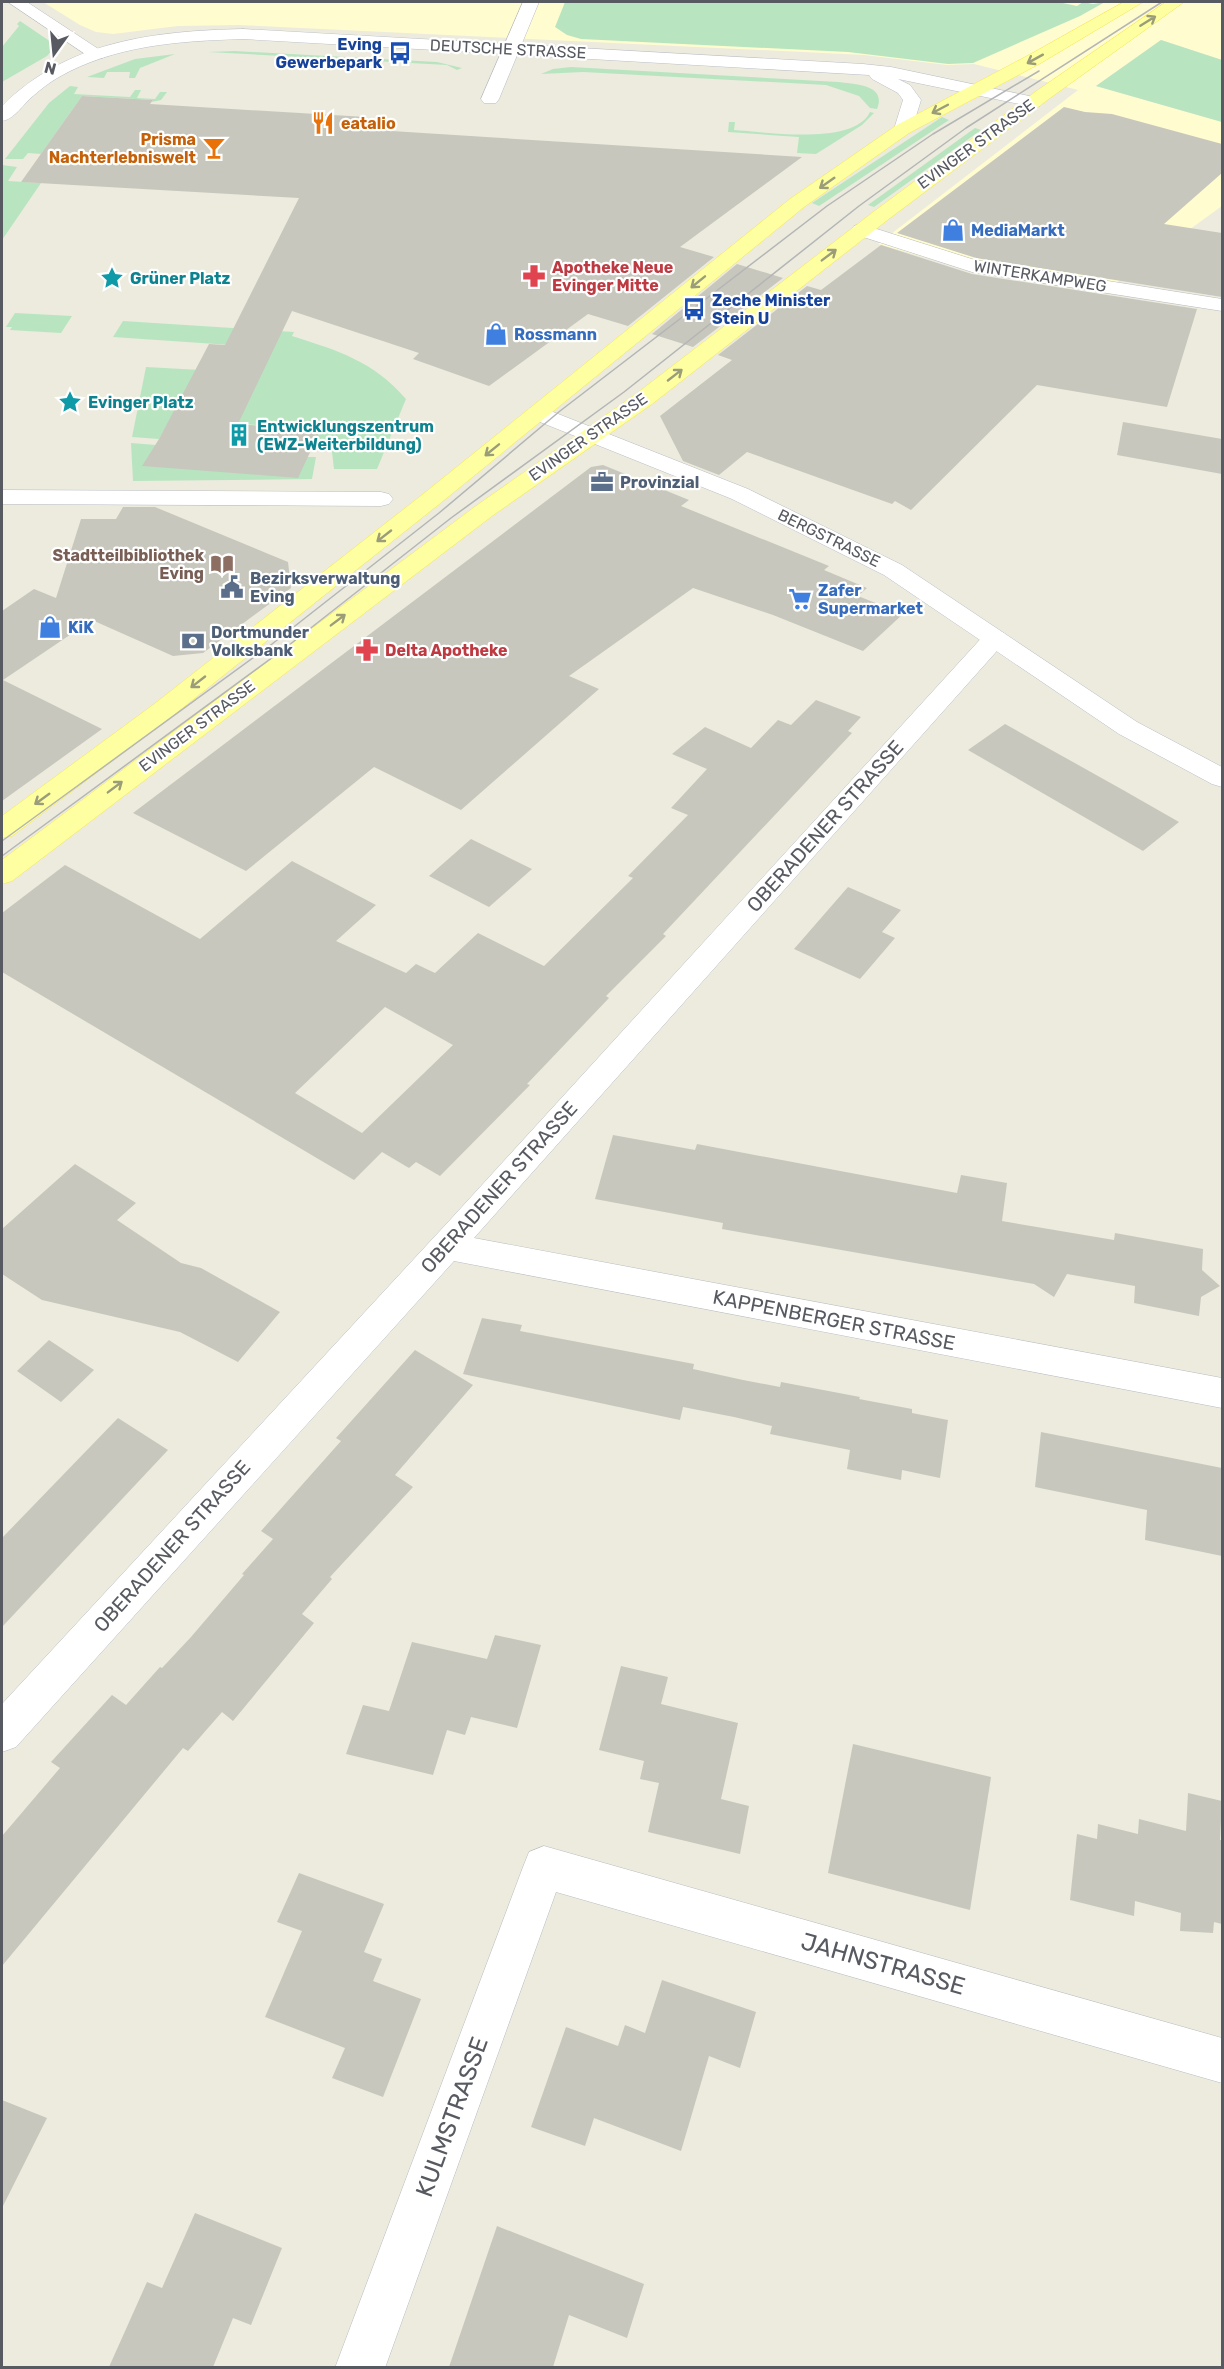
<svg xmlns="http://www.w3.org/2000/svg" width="1224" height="2369" viewBox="0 0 1224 2369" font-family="Rubik,sans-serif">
  <rect width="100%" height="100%" fill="#ecebde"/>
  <!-- commercial -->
  <polygon fill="#fffcd0" points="43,2 1222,2 1222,60 1161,40 1096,86 1222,122 1222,206 1106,290 976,272 878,244 1078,90 974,64 947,65 864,55 238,25 178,26 113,34 96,32 80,25"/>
  <!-- green -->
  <g fill="#b8e5c0">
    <polygon points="565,2 1058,2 1077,6 1083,2 1093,4 1105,2 1080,16 973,63 948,64 848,52 581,39 567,35 555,27"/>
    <polygon points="20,21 51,42 53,49 47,56 2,82 2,47 19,26 17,24"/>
    <polygon points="1161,40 1222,60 1222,122 1096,86"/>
    <polygon points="235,51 437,62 462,68 457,70 447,65 208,52"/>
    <polygon points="175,54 140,68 135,78 129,78 130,72 107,72 104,78 87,77 135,59"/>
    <path d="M571,67L838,82C856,84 887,85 877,109L870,108L859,96L826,85L583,72L541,74L553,69Z"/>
    <polygon points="70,86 78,87 74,94 130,97 135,90 141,90 137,98 155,99 160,92 167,92 161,100 152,102 153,100 82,96 41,154 28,153 23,159 5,159 49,103"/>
    <path d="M870,112L874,113L862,125L816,154L797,153L799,137L728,132L729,122H735L734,130C766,132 854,146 870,112Z"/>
    <polygon points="942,117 949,120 819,206 812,203"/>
    <polygon points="975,128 981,130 874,207 868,205"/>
    <polygon points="2,165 17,167 8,181 41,183 2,240"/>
    <polygon points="15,313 72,316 61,333 10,330 12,327 6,327"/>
    <path d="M123,321L294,332L292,336C339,351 373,361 406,399L377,469H334L332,452L310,450L316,430L231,423L273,348L113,337Z"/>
    <polygon points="146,367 201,370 159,439 132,437"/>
    <polygon points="131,443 308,457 316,457 312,479 133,481"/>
  </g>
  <!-- building -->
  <g fill="#c8c7bd" fill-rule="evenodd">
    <polygon points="82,96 153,100 150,104 366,117 360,129 802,157 680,247 714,257 628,326 588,314 489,386 413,359 419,353 292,311 238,424 320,431 298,478 142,466 159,439 209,344 225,345 299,198 21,182"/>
    <polygon points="1064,107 1085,112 1112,114 1222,144 1222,173 1164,224 1222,233 1222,297 976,258 897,233"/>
    <polygon points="881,245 972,274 1197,309 1167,407 1037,385 911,510 895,501 892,504 747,452 719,475 683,461 660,416 732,360 718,355 807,286 821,290"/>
    <polygon points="737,264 783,278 693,347 652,334"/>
    <polygon points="1123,422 1222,439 1222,474 1117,455"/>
    <polygon points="603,465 689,500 681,506 829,566 824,570 867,588 858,596 903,614 863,651 773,615 693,588 569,676 599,689 461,810 374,767 246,871 133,813 591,467"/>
    <polygon points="123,507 155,507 288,562 291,588 203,653 173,656 92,620 3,680 102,729 2,801 2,611 34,589 56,598 81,519 116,519"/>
    <path d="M816,700L861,717L848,731L852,733L663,934L666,936L606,996L609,998L527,1084L530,1085L440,1176L416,1162L409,1168L382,1152L354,1180L2,972V913L65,865L200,939L292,861L376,905L336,941L406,973L416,964L435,973L478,933L544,966L633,878L628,876L688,815L671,808L707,769L672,754L705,727L751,748L778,720L791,725ZM385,1007L453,1045L362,1133L295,1093Z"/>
    <polygon points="1005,724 1123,790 1179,822 1143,851 968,750"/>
    <polygon points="471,839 532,869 489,907 429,876"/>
    <polygon points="848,887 901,910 882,932 895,938 860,979 794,949"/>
    <polygon points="613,1135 695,1150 697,1144 957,1193 961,1175 1007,1183 1002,1221 1114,1240 1115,1233 1203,1249 1202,1270 1220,1286 1201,1297 1199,1316 1134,1303 1135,1286 1067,1274 1054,1297 1034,1284 722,1229 723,1223 595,1199"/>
    <polygon points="75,1164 136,1203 117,1220 181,1263 201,1268 280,1312 238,1362 180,1332 42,1300 2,1274 2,1229"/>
    <polygon points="482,1318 522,1325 520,1331 694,1364 693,1369 743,1380 780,1387 781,1382 860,1397 859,1399 912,1409 912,1413 948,1420 940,1478 902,1470 901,1480 847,1469 850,1450 770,1434 772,1426 734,1417 683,1407 680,1420 463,1374"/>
    <polygon points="49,1340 94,1370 61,1402 17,1371"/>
    <polygon points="415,1350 473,1385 395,1475 413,1487 330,1577 332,1579 302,1614 314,1623 233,1721 222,1712 188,1751 183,1748 2,1966 2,1836 60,1768 51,1762 112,1695 126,1705 160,1667 162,1668 191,1637 244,1575 242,1574 273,1539 261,1531 341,1441 336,1438"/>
    <polygon points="118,1418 168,1450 2,1627 2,1538"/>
    <polygon points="1041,1432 1222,1468 1222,1556 1145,1540 1147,1510 1035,1487"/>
    <polygon points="495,1635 541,1645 517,1728 471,1717 465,1735 447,1730 433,1775 346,1754 363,1705 389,1711 412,1642 487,1659"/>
    <polygon points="621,1666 668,1677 661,1704 738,1723 721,1799 749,1806 740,1854 648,1832 659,1783 640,1779 644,1761 599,1750"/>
    <polygon points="853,1744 991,1777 970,1910 828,1873"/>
    <polygon points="1188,1793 1222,1801 1220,1840 1222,1840 1222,1924 1214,1922 1213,1933 1180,1931 1181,1913 1135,1901 1134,1916 1070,1900 1077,1834 1097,1839 1098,1824 1138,1834 1139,1819 1186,1831"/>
    <polygon points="299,1873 384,1904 364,1952 382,1959 373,1981 421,1999 383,2097 332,2078 345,2048 265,2017 302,1931 277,1922"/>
    <polygon points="662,1980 756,2012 740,2068 709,2056 681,2151 594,2118 585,2146 531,2127 566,2027 618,2046 625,2025 645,2033"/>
    <polygon points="2,2100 47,2118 2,2208"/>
    <polygon points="195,2213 282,2248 251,2325 233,2318 213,2367 109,2367 147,2282 162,2288"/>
    <polygon points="497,2226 644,2284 627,2338 569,2315 553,2367 449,2367"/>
  </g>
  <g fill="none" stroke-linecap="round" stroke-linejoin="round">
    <!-- street casing -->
    <g stroke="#b9bbc1" stroke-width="1">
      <g id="street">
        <polygon points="8,2 27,2 106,54 103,58 91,58"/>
        <polygon points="523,2 539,2 499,99 496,103 484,103 481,99"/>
        <polygon points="861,224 975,260 1222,299 1222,311 972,272 854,234 851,230 854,226"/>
        <polygon points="2,490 381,492 389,494 393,499 389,504 381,506 2,504"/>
        <polygon points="995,630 1004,633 1008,638 1004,643 474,1238 1222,1378 1222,1408 454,1261 16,1747 2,1752 2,1704 450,1220 986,633"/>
        <polygon points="544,1846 1222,2038 1222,2083 556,1892 385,2368 335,2368 523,1867 529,1852"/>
      </g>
    </g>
    <!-- secondary casing -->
    <g stroke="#bbbdc6" stroke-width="1">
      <g id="secondary">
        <path d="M243,29L863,64L891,67L1034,97L1040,98L1043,102L1040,106L1034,107L898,79L910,85L921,100L912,129L909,133H897L894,129L903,100L898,93L872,79L869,75L243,39C180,41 115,45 59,77C50,82 41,89 33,96C23,104 15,119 2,121V106C67,41 154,31 243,29Z"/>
        <polygon points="538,406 748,489 902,565 1137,722 1222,767 1222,787 1212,784 1119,734 884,575 732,499 530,418 527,413 530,408"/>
      </g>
    </g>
    <!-- primary casing -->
    <g stroke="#f7e54c" stroke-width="1">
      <g id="primary">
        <polygon points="1124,2 1143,2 1041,63 909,133 804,207 438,505 171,717 12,836 2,838 2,816 153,705 422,495 790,199 897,125 1029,55"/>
        <polygon points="1166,2 1184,2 1050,98 890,218 652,404 492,516 12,881 2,884 2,860 476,506 636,394 876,210 1038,90"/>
      </g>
    </g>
    <!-- street -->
    <use href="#street" fill="#fff" fill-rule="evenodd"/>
    <!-- secondary -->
    <use href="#secondary" fill="#fff" fill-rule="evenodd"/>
    <!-- primary -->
    <use href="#primary" fill="#feffa0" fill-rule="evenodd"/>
    <!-- tram -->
    <g stroke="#b4b5b5" stroke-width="1.5">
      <polyline points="2,841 272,644 439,513 560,411 827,206 933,134 1039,71"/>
      <polyline points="2,856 284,649 451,518 624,392 859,206 966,128 1162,2"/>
    </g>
  </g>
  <!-- one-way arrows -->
  <defs><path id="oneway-shaft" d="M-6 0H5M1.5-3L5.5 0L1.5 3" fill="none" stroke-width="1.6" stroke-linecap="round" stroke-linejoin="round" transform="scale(1.5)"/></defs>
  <g stroke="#9a9c7a">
    <use href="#oneway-shaft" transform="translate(1148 21) rotate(-32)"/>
    <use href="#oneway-shaft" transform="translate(1035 59) rotate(151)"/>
    <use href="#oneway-shaft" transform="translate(940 109) rotate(152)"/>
    <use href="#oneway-shaft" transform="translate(827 183) rotate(145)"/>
    <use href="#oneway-shaft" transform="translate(829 255) rotate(-37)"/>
    <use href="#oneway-shaft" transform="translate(698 282) rotate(141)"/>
    <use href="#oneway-shaft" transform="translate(675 375) rotate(-38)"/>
    <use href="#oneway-shaft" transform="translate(492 450) rotate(141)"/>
    <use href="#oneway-shaft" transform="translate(384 536) rotate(142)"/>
    <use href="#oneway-shaft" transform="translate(338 620) rotate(-37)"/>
    <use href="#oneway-shaft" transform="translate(198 682) rotate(142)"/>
    <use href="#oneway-shaft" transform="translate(115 787) rotate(-37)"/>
    <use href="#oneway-shaft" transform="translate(42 799) rotate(144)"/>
  </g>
  <!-- icons -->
  <defs>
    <g id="bus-bare" transform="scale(1.8)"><path d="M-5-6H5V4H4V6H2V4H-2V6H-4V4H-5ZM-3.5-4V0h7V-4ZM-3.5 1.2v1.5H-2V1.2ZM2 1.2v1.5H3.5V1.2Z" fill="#1a4fb4" stroke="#fff" stroke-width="2.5" paint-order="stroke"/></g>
    <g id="restaurant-bare" transform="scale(1.8)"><path d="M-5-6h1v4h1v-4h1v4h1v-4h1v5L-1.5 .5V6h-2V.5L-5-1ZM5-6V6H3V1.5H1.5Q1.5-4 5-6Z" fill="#e8710a" stroke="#fff" stroke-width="2.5" paint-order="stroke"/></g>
    <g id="bar-bare" transform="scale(1.8)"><path d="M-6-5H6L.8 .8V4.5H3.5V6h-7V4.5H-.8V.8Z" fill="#e8710a" stroke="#fff" stroke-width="2.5" paint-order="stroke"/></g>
    <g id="shop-bare" transform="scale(1.8)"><path d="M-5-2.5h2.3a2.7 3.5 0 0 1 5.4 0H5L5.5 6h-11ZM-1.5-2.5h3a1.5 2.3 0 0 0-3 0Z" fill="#3f7fe0" stroke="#fff" stroke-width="2.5" paint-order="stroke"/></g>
    <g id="pharmacy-bare" transform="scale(1.8)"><path d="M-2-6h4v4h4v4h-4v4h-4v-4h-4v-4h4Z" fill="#e0444e" stroke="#fff" stroke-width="2.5" paint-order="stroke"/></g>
    <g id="sight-bare" transform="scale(1.8)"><path d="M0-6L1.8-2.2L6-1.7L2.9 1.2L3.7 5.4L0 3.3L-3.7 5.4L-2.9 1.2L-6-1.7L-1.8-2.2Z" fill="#0f9aa8" stroke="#fff" stroke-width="2.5" paint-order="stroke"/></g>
    <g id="building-bare" transform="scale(1.8)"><path d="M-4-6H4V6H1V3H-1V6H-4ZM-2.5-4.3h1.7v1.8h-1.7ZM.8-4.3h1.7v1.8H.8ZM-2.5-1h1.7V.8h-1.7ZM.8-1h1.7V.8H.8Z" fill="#0f9aa8" stroke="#fff" stroke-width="2.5" paint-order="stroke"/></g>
    <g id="office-bare" transform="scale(1.8)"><path d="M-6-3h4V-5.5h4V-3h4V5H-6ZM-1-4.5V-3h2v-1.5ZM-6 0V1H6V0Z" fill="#5c6f8a" stroke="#fff" stroke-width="2.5" paint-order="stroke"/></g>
    <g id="library-bare" transform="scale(1.8)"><path d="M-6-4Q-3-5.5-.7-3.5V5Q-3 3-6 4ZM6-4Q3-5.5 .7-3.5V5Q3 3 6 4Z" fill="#8d6e63" stroke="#fff" stroke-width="2.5" paint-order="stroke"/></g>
    <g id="civic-bare" transform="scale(1.8)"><path d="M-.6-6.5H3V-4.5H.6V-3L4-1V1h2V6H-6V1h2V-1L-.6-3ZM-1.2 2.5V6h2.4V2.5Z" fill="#5c6f8a" stroke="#fff" stroke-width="2.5" paint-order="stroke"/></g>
    <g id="supermarket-bare" transform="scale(1.8)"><path d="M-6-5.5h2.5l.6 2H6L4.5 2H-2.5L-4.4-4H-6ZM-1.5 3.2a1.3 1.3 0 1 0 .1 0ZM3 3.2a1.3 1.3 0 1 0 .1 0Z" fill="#3f7fe0" stroke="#fff" stroke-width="2.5" paint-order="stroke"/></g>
    <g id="bank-bare" transform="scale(1.8)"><path d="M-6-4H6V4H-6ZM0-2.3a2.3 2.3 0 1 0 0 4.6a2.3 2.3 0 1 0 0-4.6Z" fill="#5c6f8a" stroke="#fff" stroke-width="2.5" paint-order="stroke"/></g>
  </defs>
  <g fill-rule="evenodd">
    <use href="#bus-bare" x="400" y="53"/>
    <use href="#restaurant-bare" x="323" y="123"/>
    <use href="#bar-bare" x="214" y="148"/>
    <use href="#shop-bare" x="953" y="230"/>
    <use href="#pharmacy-bare" x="534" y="276"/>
    <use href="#sight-bare" x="112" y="278"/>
    <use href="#bus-bare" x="694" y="309"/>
    <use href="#shop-bare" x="496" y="334"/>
    <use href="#sight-bare" x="70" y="402"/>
    <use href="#building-bare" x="239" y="435"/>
    <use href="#office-bare" x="602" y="482"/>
    <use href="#library-bare" x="222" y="564"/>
    <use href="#civic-bare" x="232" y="587"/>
    <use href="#supermarket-bare" x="800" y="599"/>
    <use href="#shop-bare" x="50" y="627"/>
    <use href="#bank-bare" x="193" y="641"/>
    <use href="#pharmacy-bare" x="367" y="650"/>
  </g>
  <g text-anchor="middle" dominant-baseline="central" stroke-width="4.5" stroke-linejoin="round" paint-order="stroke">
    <!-- far-transit labels -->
    <g font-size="16" font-weight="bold" fill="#164399" stroke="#fff" text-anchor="end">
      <text x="382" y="44">Eving<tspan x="382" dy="18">Gewerbepark</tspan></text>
      <text x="712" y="300" text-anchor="start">Zeche Minister<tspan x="712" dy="18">Stein U</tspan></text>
    </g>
    <!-- far-street labels -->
    <g font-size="16" fill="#575a60" stroke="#fff">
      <text transform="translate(508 49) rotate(3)">DEUTSCHE STRASSE</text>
      <text transform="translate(976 144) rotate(-36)">EVINGER STRASSE</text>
      <text transform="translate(1040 276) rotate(9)">WINTERKAMPWEG</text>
      <text transform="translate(588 437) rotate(-35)">EVINGER STRASSE</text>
      <text transform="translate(829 538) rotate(26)">BERGSTRASSE</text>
      <text transform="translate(197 726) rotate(-37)">EVINGER STRASSE</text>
    </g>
    <!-- far-food labels -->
    <g font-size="16" font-weight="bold" fill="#c56008" stroke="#fff" text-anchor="start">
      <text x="341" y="123">eatalio</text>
      <text x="196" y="139" text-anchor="end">Prisma<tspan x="196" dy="18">Nachterlebniswelt</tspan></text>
    </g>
    <!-- far-shop labels -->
    <g font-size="16" font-weight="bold" fill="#366cbe" stroke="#fff" text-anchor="start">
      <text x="971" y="230">MediaMarkt</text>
      <text x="514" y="334">Rossmann</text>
      <text x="818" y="590">Zafer<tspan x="818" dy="18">Supermarket</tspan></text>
      <text x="68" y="627">KiK</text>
    </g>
    <!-- far-health labels -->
    <g font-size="16" font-weight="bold" fill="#be3a42" stroke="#fff" text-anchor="start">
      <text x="552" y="267">Apotheke Neue<tspan x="552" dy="18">Evinger Mitte</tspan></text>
      <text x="385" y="650">Delta Apotheke</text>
    </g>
    <!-- far-culture labels -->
    <g font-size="16" font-weight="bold" fill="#0d838f" stroke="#fff" text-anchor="start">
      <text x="130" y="278">Grüner Platz</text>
      <text x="88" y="402">Evinger Platz</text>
      <text x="257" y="426">Entwicklungszentrum<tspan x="257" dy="18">(EWZ-Weiterbildung)</tspan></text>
    </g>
    <!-- far-service labels -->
    <g font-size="16" font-weight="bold" fill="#4e5e75" stroke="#fff" text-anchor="start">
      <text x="620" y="482">Provinzial</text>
      <text x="250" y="578">Bezirksverwaltung<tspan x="250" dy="18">Eving</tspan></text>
      <text x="211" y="632">Dortmunder<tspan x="211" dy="18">Volksbank</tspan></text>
    </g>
    <!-- far-education labels -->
    <g font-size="16" font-weight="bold" fill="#785e54" stroke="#fff" text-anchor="end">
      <text x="204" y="555">Stadtteilbibliothek<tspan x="204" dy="18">Eving</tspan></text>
    </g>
    <!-- street labels -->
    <g font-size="20" fill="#575a60" stroke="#fff">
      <text transform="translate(825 826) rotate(-48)">OBERADENER STRASSE</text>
      <text transform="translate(499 1187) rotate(-48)">OBERADENER STRASSE</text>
      <text transform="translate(834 1320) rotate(11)">KAPPENBERGER STRASSE</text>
      <text transform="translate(172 1546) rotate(-48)">OBERADENER STRASSE</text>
    </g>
    <!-- near-street labels -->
    <g font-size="24" fill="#575a60" stroke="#fff">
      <text transform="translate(883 1964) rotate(16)">JAHNSTRASSE</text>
      <text transform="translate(452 2117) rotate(-70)">KULMSTRASSE</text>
    </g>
  </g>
  <!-- border -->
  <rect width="1224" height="2369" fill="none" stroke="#575a60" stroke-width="6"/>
  <!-- north arrow -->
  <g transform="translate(54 54) rotate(195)" stroke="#ffffff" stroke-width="4.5" paint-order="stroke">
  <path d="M0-4.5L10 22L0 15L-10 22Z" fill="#575a60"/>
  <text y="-9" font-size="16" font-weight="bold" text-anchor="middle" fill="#575a60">N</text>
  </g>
</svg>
